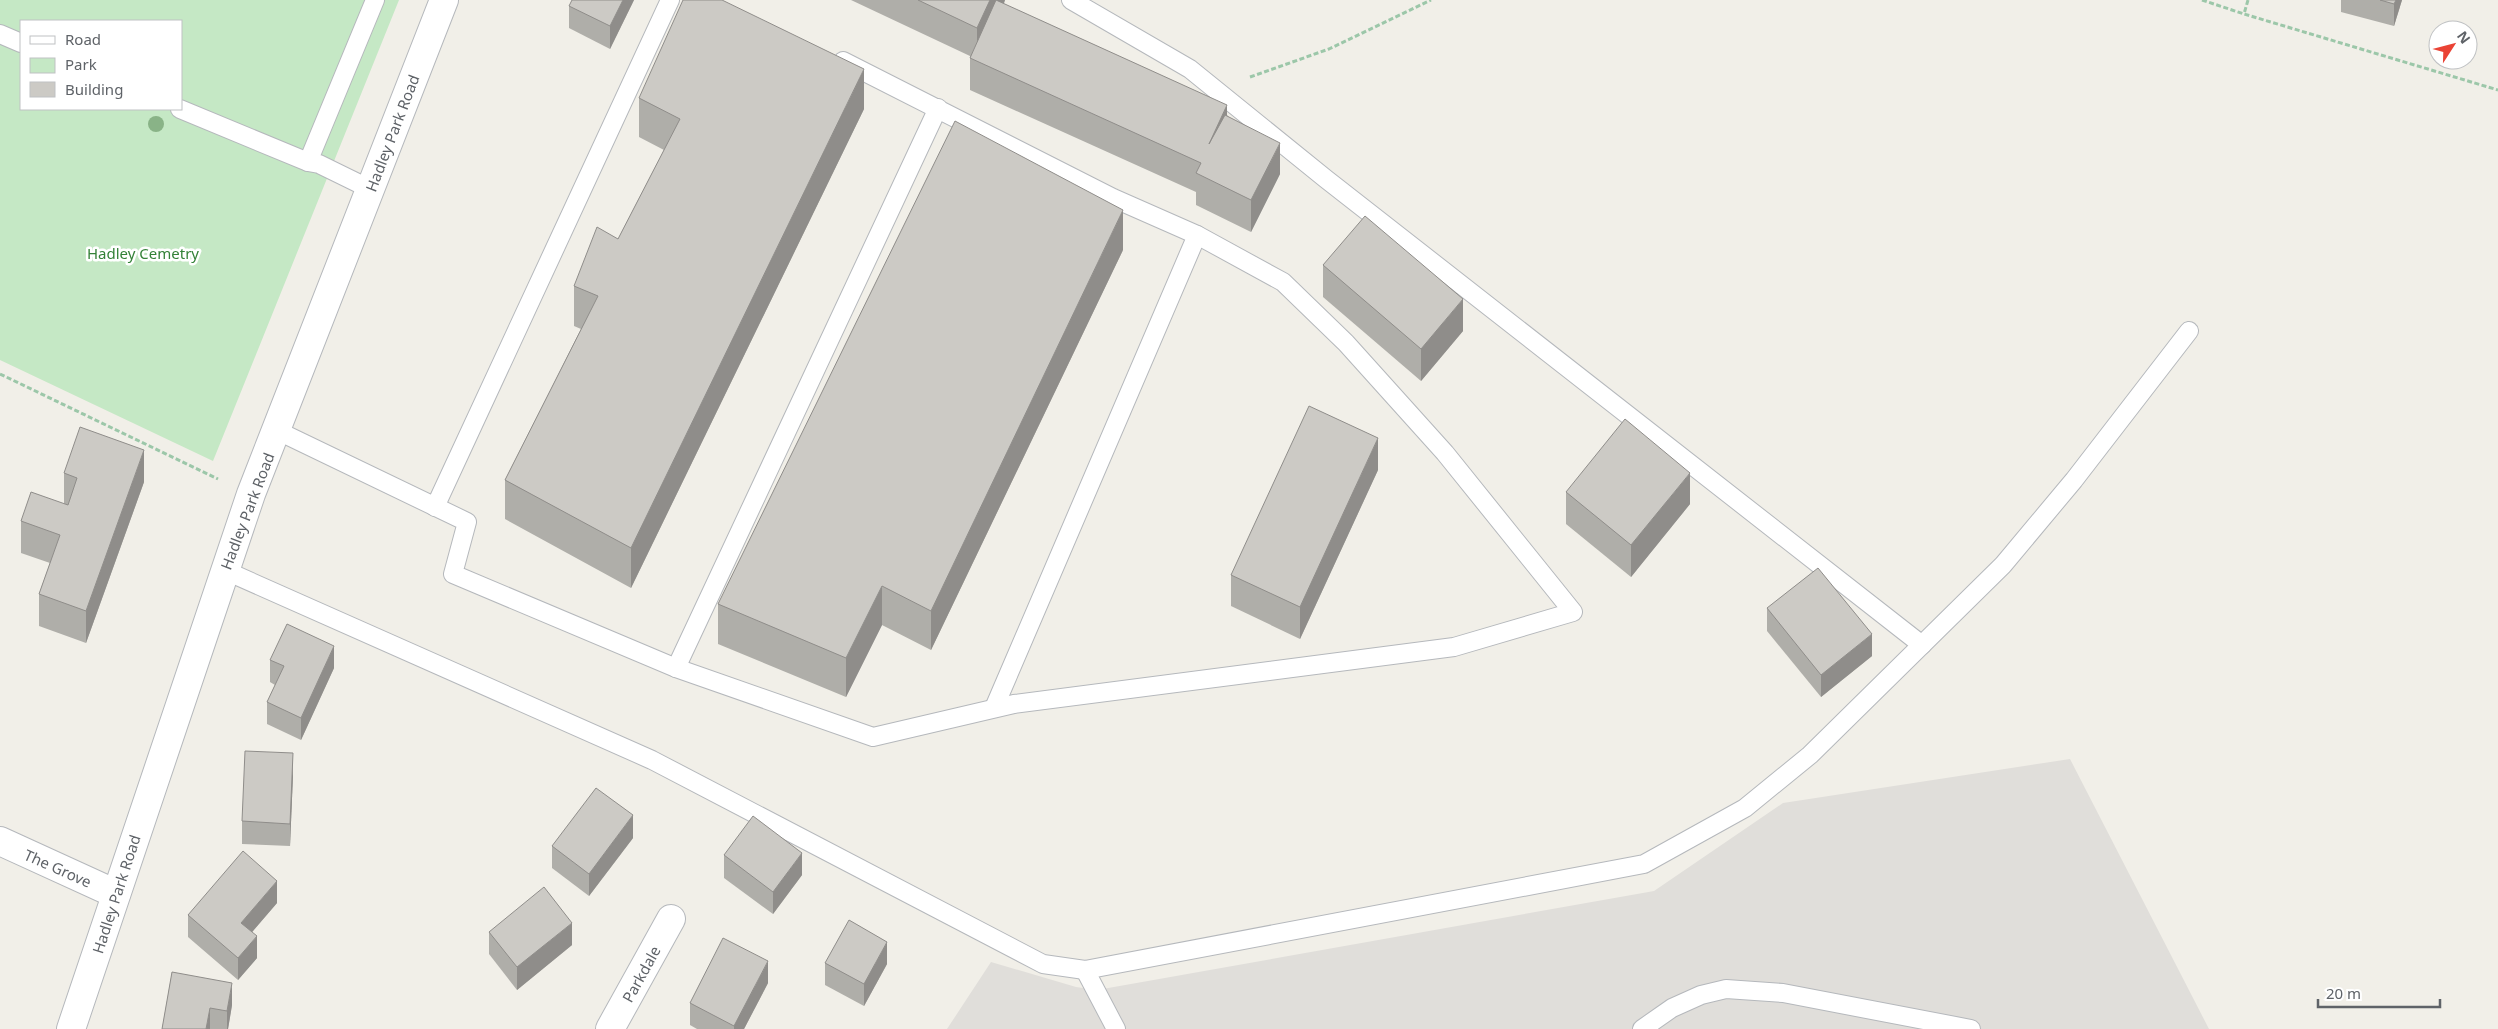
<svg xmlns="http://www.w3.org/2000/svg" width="2498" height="1029" viewBox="0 0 2498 1029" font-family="'Noto Sans',sans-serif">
  <rect width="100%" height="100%" fill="#f1efe8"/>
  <!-- industrial -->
  <polygon fill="#e0deda" points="2070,759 2209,1029 947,1029 991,962 1076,987 1097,990 1654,891 1783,803"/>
  <!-- green -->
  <path fill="#c5e8c5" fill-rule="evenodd" d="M0,0H399L213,461L0,360ZM21,21H181V109H21Z"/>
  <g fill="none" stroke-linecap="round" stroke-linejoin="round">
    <!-- service casing -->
    <g stroke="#b5b8bc" stroke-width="20">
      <g id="service">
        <polyline points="1071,0 1190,69 1326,179 1922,645"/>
        <polyline points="0,34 21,43"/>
        <polyline points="180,109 308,162 319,164 370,189"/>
        <polyline points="308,162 375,0"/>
        <polyline points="278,431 467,522 453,574 676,668 873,737 1014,704 1454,647 1573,612 1445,453 1346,343 1283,282 1197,235 1113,198 843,61"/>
        <polyline points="435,507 670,0"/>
        <polyline points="224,570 652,760 1043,964 1085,970 1644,864 1745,808 1810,755 2003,565 2074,480 2189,331"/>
        <polyline points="676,668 938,108"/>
        <polyline points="994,708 1197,235"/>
        <polyline points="1085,970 1116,1029"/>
        <polyline points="1642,1029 1672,1008 1701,995 1726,989 1783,993 1971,1029"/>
      </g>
    </g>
    <!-- minor casing -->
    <g stroke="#b5b8bc" stroke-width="30">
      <g id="minor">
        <polyline points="0,841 116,894"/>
        <polyline points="610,1029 671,919"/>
      </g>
    </g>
    <!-- tertiary casing -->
    <g stroke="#b5b8bc" stroke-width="30">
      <polyline id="tertiary" points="71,1029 251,494 444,0"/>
    </g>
    <!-- path -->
    <g stroke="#9cc7a9" stroke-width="3" stroke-dasharray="5 2.5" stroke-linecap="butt">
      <polyline points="2202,0 2244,14"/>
      <polyline points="2248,0 2244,14 2498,90"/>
      <polyline points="1250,77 1329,49 1431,0"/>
      <polyline points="0,374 218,479"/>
    </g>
    <!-- service -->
    <use href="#service" stroke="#fff" stroke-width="18"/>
    <!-- minor -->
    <use href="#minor" stroke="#fff" stroke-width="28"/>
    <!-- tertiary -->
    <use href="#tertiary" stroke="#fff" stroke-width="28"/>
  </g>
  <!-- trees -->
  <circle fill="#89b387" cx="156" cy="124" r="8"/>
  <!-- wall -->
  <g fill="#afaea9">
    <polygon points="634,0 610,49 569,28 569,6"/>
    <polygon points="851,0 1005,0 1004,4 1227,115 1280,174 1251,232 1196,205 1196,192 970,90 970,56"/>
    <polygon points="2341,0 2402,0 2394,26 2341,12"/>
    <polygon points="639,98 864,109 631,588 505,519 505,480 581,329 574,326 574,286 618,239 664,150 639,137"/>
    <polygon points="1123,250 931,650 882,625 846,697 718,644 718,604"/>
    <polygon points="1323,265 1463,331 1421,381 1323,297"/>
    <polygon points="1378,470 1300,639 1231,606 1231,575"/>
    <polygon points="64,473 144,482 86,643 39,626 39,594 50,563 21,553 21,521 64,504"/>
    <polygon points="1566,492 1690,504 1631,577 1566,524"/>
    <polygon points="1767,608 1872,656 1821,697 1767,631"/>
    <polygon points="270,660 334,668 301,740 267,724 267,702 275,685 270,682"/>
    <polygon points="293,775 290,846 242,844 242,821"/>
    <polygon points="633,838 589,896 552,868 552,846"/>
    <polygon points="724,855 802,875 773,914 724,878"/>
    <polygon points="277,903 252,932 257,958 238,980 188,937 188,915"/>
    <polygon points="489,932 572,945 517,990 489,954"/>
    <polygon points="825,963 887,964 864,1006 825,985"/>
    <polygon points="172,972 232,1005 228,1029 162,1029"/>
    <polygon points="768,983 744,1029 697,1029 690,1025 690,1003"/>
  </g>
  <!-- shaded-wall -->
  <g fill="#8f8d8a">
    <polygon points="623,0 634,0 610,49 610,26"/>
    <polygon points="990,0 1005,0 977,60 977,28"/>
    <polygon points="2396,0 2402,0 2394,26 2394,4"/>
    <polygon points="864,69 864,109 631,588 631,548"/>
    <polygon points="1227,105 1227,137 1209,144"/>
    <polygon points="1280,143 1280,174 1251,232 1251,200"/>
    <polygon points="1123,210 1123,250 931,650 931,611"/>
    <polygon points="1463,299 1463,331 1421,381 1421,349"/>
    <polygon points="1378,438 1378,470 1300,639 1300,607"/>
    <polygon points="144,450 144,482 86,643 86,611"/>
    <polygon points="1690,473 1690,504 1631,577 1631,545"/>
    <polygon points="882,586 882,625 846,697 846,658"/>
    <polygon points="1872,634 1872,656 1821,697 1821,675"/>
    <polygon points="334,646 334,668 301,740 301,718"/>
    <polygon points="293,753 293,775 290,846 290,824"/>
    <polygon points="633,815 633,838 589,896 589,874"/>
    <polygon points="802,853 802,875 773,914 773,892"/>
    <polygon points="277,881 277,903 241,945 241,923"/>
    <polygon points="572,923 572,945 517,990 517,967"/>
    <polygon points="257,936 257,958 238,980 238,958"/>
    <polygon points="887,942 887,964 864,1006 864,984"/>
    <polygon points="768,961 768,983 744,1029 734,1029 734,1026"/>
    <polygon points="232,983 232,1005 228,1029 227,1029 227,1011"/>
    <polygon points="210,1008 210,1029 206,1029"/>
  </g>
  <!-- building -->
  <g fill="#cccac5" stroke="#8f8d8a">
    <polygon points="572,0 623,0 610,26 569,6"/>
    <polygon points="683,0 722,0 864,69 631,548 505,480 598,296 574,286 597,227 618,239 680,119 639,98"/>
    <polygon points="918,0 990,0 977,28"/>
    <polygon points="996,0 1227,105 1209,144 1225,115 1280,143 1251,200 1196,173 1201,163 970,58"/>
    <polygon points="2380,0 2396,0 2394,4"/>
    <polygon points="955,121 1123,210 931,611 882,586 846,658 718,604"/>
    <polygon points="1365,216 1463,299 1421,349 1323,265"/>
    <polygon points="1309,406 1378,438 1300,607 1231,575"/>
    <polygon points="1625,419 1690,473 1631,545 1566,492"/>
    <polygon points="80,427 144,450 86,611 39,594 60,535 21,521 31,492 68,505 77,478 64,473"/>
    <polygon points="1818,568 1872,634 1821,675 1767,608"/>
    <polygon points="287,624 334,646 301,718 267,702 284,666 270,660"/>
    <polygon points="245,751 293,753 290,824 242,821"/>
    <polygon points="596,788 633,815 589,874 552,846"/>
    <polygon points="753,816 802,853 773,892 724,855"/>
    <polygon points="243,851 277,881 241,923 257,936 238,958 188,915"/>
    <polygon points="544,887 572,923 517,967 489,932"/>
    <polygon points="849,920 887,942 864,984 825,963"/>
    <polygon points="723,938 768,961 734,1026 690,1003"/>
    <polygon points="172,972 232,983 227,1011 210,1008 206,1029 162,1029"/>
  </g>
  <g text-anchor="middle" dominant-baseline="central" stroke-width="5" stroke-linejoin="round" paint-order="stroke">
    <!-- street labels -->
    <g font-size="15" fill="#5f6368" stroke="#fff">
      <text transform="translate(392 133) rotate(-69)">Hadley Park Road</text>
      <text transform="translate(247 511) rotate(-69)">Hadley Park Road</text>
      <text transform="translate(58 868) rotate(24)">The Grove</text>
      <text transform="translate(116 894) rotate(-72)">Hadley Park Road</text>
      <text transform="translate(641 974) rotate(-61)">Parkdale</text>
    </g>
    <!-- park labels -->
    <g font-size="15" fill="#348238" stroke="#fff">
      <text x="143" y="253">Hadley Cemetry</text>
    </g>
  </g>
  <!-- legend -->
  <rect x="20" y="20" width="162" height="90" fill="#ffffff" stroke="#bfc1c3"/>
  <rect x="30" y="36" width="25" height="8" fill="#ffffff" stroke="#bfc1c3"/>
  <text x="65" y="45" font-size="15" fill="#5f6368">Road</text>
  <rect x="30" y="58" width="25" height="15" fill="#c5e8c5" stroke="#bfc1c3"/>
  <text x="65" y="70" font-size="15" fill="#5f6368">Park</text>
  <rect x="30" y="82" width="25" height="15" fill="#cccac5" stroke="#bfc1c3"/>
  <text x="65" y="95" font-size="15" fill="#5f6368">Building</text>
  <!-- north arrow -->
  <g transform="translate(2453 45) rotate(54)"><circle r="24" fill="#ffffff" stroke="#bfc1c3"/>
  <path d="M0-4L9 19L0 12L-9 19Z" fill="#ea4335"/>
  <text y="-8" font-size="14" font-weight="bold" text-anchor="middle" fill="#5f6368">N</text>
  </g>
  <!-- scale -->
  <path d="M2318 999v8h122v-8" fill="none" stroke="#5f6368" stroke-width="2.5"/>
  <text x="2326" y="999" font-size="15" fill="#5f6368" stroke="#ffffff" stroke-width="4" paint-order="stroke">20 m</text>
</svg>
